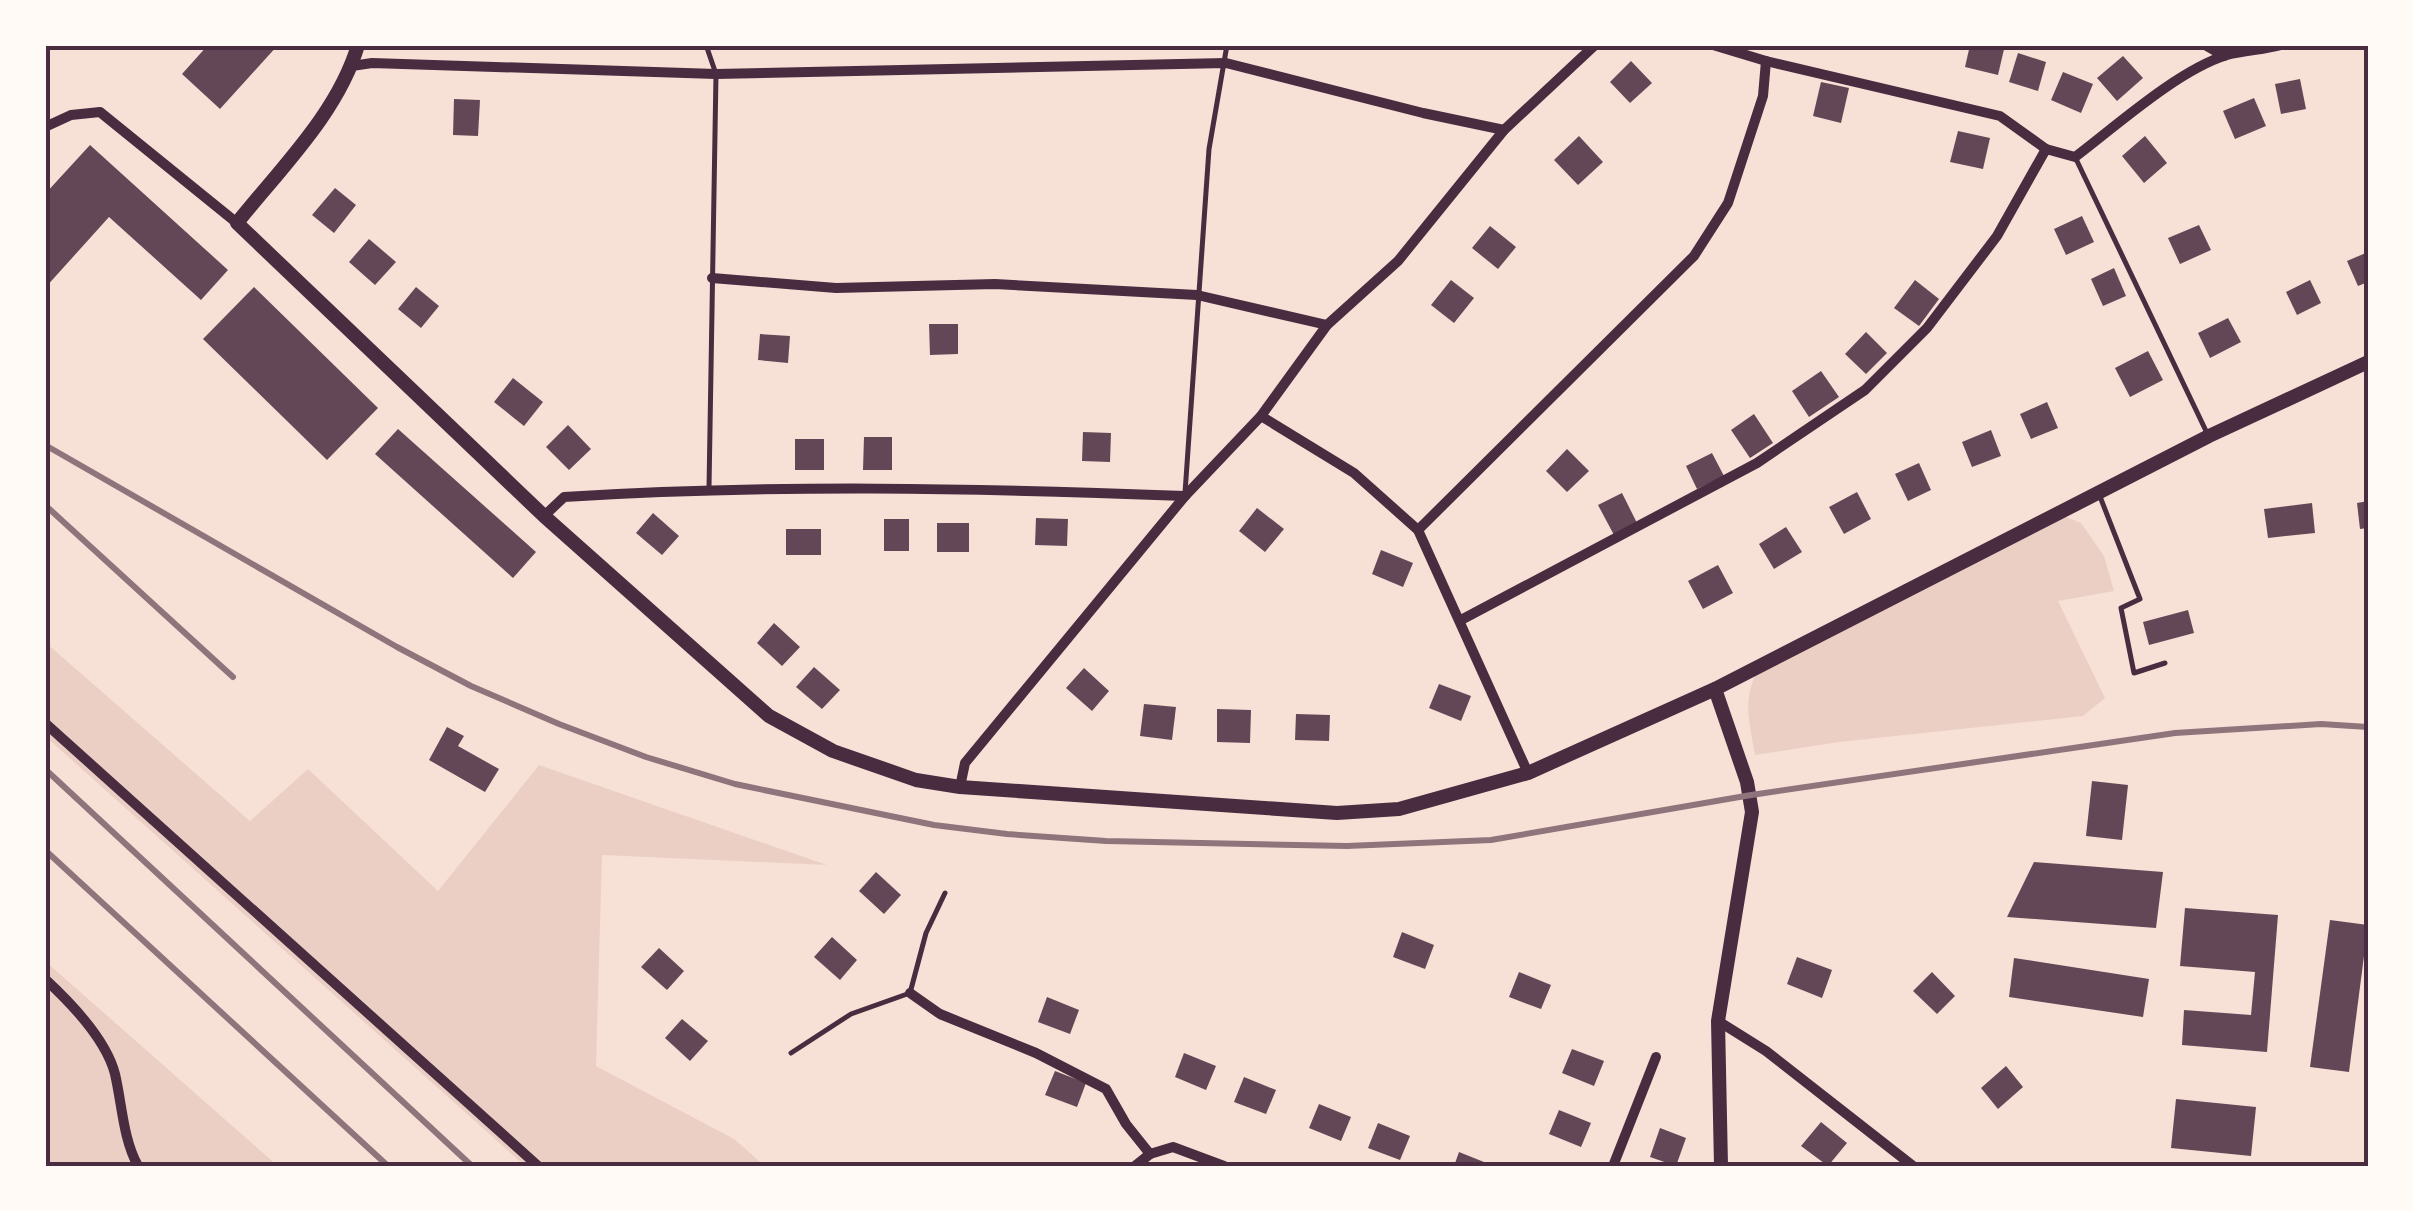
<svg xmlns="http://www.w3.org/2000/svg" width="2413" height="1211" viewBox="0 0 2413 1211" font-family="Lato,sans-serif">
  <rect width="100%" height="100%" fill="#f7e1d7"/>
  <!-- green -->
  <g fill="#ebcfc5">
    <path d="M2059,514L2081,523L2104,556L2114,591L2058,601L2105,698L2083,716L1839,742L1755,755C1748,714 1741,696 1764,659Z"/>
    <polygon points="45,642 250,821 308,769 438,891 539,765 827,865 602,855 596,1066 734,1139 765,1166 525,1166 45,736"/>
    <polygon points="45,961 278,1166 45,1166"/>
  </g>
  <!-- building -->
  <g fill="#644757">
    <polygon points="208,45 278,45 220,109 182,74"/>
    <polygon points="1970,45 2005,45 1998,75 1965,67"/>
    <polygon points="2018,53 2046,62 2038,91 2009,82"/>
    <polygon points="2123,56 2143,78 2117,101 2097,78"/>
    <polygon points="1631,61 1652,83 1630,103 1610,82"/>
    <polygon points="2063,72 2093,84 2081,113 2051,100"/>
    <polygon points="2300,79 2306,109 2281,114 2275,84"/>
    <polygon points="1821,82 1849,88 1841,123 1813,116"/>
    <polygon points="2254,98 2266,126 2235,139 2223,111"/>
    <polygon points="454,99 480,100 478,136 453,135"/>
    <polygon points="1958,131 1990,138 1983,169 1950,162"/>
    <polygon points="1579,136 1603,162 1578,185 1554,160"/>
    <polygon points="2145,136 2167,163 2144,183 2122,156"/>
    <polygon points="90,145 228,270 201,300 109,217 45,288 45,194"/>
    <polygon points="335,188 356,205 334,233 312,215"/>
    <polygon points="2082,216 2094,242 2066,255 2054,229"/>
    <polygon points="2199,225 2211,250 2180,264 2168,238"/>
    <polygon points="1490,226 1516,247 1498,269 1472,248"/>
    <polygon points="369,239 396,262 375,285 349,262"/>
    <polygon points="2368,252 2368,282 2358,286 2347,261"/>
    <polygon points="2114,268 2126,296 2103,306 2091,279"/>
    <polygon points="1451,280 1474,298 1454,323 1431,305"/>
    <polygon points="1915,280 1939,299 1919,326 1894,308"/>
    <polygon points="2310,280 2321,303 2297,315 2286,292"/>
    <polygon points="254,287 378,408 327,460 203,339"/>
    <polygon points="416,287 439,306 421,328 398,309"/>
    <polygon points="2228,318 2241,342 2210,358 2198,333"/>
    <polygon points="929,324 958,324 958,354 930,355"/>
    <polygon points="1866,332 1887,353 1866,374 1845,354"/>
    <polygon points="760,334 790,336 788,363 758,360"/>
    <polygon points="2148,351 2163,380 2130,397 2115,368"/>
    <polygon points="1821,371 1839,397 1809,417 1792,391"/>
    <polygon points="513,378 543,402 524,426 494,402"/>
    <polygon points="2047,402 2058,428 2031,439 2020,414"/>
    <polygon points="1754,414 1773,443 1750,458 1731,430"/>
    <polygon points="568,425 591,449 569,470 546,447"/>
    <polygon points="398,429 536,552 513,578 375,454"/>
    <polygon points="1991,430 2001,456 1972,467 1962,442"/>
    <polygon points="1083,432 1111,433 1110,462 1082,461"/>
    <polygon points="864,437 892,437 892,470 863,470"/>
    <rect x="795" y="439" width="29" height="31"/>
    <polygon points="1567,449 1589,471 1567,492 1546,471"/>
    <polygon points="1712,453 1724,476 1697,489 1686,466"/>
    <polygon points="1919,463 1931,490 1908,501 1895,474"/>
    <polygon points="1857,492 1871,519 1844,534 1829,507"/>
    <polygon points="1622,493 1637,523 1614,535 1598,505"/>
    <polygon points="2368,501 2368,528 2360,529 2357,503"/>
    <polygon points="2312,503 2315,533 2268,538 2264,509"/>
    <polygon points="1257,508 1284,529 1265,552 1239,531"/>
    <polygon points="653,513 679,536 662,555 636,533"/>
    <polygon points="1036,518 1068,519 1067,546 1035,545"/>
    <rect x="884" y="519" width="25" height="32"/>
    <rect x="937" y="523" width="32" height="29"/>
    <polygon points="1786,527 1802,552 1774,569 1759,544"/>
    <rect x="786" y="529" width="35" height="26"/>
    <polygon points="1381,550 1413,563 1403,587 1372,574"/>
    <polygon points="1718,565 1733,593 1703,609 1688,581"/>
    <polygon points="2188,610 2194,633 2149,645 2143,622"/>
    <polygon points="774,623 800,647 782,666 757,643"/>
    <polygon points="814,667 840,690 822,709 796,687"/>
    <polygon points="1084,668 1109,691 1092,711 1066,688"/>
    <polygon points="1439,684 1471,696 1461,721 1429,708"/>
    <polygon points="1144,704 1176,707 1172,740 1140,736"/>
    <polygon points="1217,709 1251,710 1250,743 1217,742"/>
    <polygon points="1296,714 1330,715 1329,741 1295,740"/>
    <polygon points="447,727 464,736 458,746 499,769 485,792 429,760"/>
    <polygon points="2092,781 2128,785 2122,840 2086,836"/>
    <polygon points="2034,862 2163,872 2156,928 2007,917"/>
    <polygon points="876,872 901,895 884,914 859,891"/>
    <polygon points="2185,908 2278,915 2267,1052 2182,1045 2184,1010 2251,1015 2255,972 2180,966"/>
    <polygon points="2330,920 2368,925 2349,1072 2310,1067"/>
    <polygon points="1402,932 1434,945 1425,969 1393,957"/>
    <polygon points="832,937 857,960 840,980 814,957"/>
    <polygon points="659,948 684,971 667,990 641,967"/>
    <polygon points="1797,957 1832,970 1822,998 1787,984"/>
    <polygon points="2014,958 2149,979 2143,1017 2009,997"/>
    <polygon points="1519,972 1551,985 1541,1009 1509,997"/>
    <polygon points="1932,972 1955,996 1937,1014 1913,991"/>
    <polygon points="1047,997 1079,1010 1070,1034 1038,1022"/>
    <polygon points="682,1019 708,1041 690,1061 665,1038"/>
    <polygon points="1572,1049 1604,1061 1594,1086 1562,1073"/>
    <polygon points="1184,1053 1216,1066 1206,1090 1175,1077"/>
    <polygon points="2006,1066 2023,1087 1998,1109 1981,1088"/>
    <polygon points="1055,1071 1086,1083 1077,1107 1045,1095"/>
    <polygon points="1244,1077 1276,1090 1266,1114 1234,1102"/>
    <polygon points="2176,1099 2256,1107 2251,1156 2171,1148"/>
    <polygon points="1319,1104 1351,1117 1341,1141 1309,1128"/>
    <polygon points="1559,1110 1591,1123 1581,1147 1549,1134"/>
    <polygon points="1821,1122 1847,1143 1828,1166 1801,1146"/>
    <polygon points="1378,1123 1410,1136 1400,1160 1368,1148"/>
    <polygon points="1660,1128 1686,1138 1676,1166 1650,1157"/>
    <polygon points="1459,1152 1494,1166 1454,1166"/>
  </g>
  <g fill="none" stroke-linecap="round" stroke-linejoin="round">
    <!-- service -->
    <g stroke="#4a2c40" stroke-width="5">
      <polyline points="706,45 716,74 709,488"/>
      <polyline points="2076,159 2207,433"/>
      <polyline points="1185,493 1209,149 1227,45"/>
      <polyline points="2099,494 2140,599 2121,608 2134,673 2165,663"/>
      <polyline points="791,1053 851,1014 910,993 926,933 945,893"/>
    </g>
    <!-- minor -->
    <g stroke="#4a2c40" stroke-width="10">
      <polyline points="1713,45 1766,61 2000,116 2046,149"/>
      <polyline points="2205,45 2224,56 2225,45"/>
      <polyline points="352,66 372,63 716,74 1226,63 1423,113 1504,130"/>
      <polyline points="45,127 71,115 100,112 237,223"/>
      <polyline points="712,278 836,288 995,284 1197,295 1327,325"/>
      <polyline points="1261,416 1354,473 1418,530 1528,773"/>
      <path d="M544,516L564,497C771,484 978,488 1185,496"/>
      <polyline points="1418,530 1694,256 1728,203 1763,96 1766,61"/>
      <path d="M1461,620L1757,463L1865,390L1927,328L1997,236L2046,149L2075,157C2116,126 2178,70 2227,55C2245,50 2264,50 2281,45"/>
      <polyline points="45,723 538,1166"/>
      <polyline points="960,787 965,763 1185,496 1261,416 1327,325 1398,261 1504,130 1595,45"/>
      <path d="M45,979C71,1003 106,1039 115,1074C122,1104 123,1139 138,1166"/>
      <polyline points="910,993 940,1014 1036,1053 1106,1089 1126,1124 1150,1154 1173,1147 1224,1166"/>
      <polyline points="1718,1021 1766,1051 1913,1166"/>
      <polyline points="1135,1166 1150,1154"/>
      <polyline points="1613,1166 1656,1057"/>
    </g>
    <!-- secondary -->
    <g stroke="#4a2c40" stroke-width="14">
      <path d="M358,45C338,113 280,169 237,223L544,516L769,716L833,751L916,780L960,787L1337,813L1399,809L1528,773L1715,689L2209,436L2368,362"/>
      <polyline points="1715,689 1747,782 1752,812 1718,1021 1721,1166"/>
    </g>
    <!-- rail -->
    <g stroke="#8f747c" stroke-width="6">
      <polyline points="45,445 397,647 471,686 559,724 646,757 735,784 934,825 1007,834 1106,841 1347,846 1491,840 1751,795 2175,733 2321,724 2368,727"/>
      <polyline points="45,505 233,677"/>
      <polyline points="45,769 472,1166"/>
      <polyline points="45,850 388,1166"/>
    </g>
  </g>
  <!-- border -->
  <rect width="2413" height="1211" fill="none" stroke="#fffaf5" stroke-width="95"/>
  <rect x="48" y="48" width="2318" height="1116" fill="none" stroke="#4a2c40" stroke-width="4"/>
</svg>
